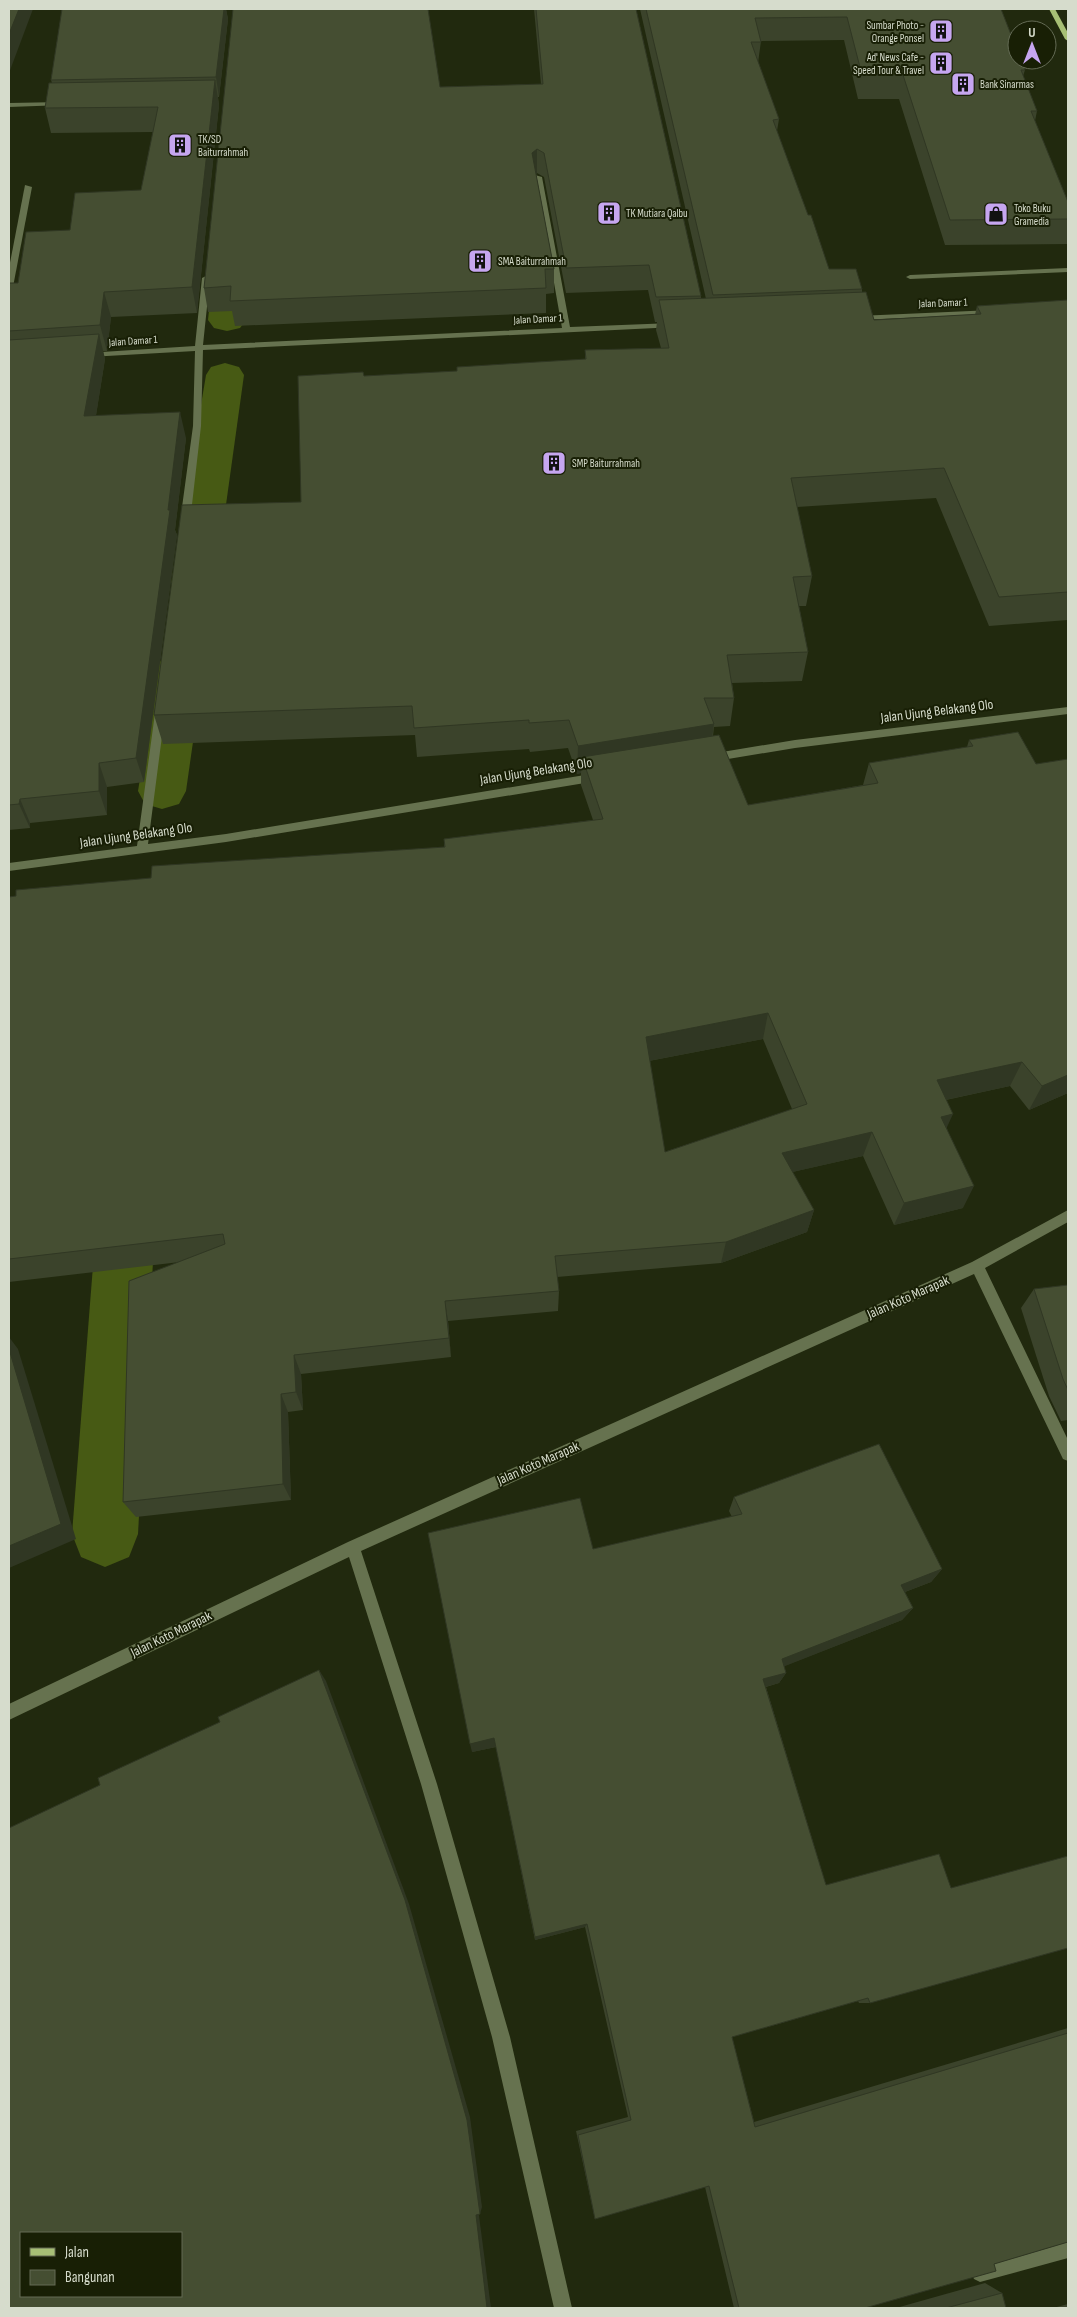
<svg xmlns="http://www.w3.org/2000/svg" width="1077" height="2317" viewBox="0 0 1077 2317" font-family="'Sofia Sans Condensed',sans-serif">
  <rect width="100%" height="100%" fill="#21290e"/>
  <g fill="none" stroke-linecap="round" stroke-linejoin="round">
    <!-- canal -->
    <g fill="#475a14" fill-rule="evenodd">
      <polygon points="235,222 248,225 253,233 246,320 240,328 227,331 214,328 208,320 217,233 222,225"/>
      <polygon points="225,363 239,367 244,375 215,584 208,594 193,598 178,594 171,584 206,375 211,367"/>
      <polygon points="181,649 197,654 204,665 186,791 179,804 162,809 145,804 138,791 158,665 165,654"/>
      <polygon points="128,1164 149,1171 157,1189 138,1534 129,1557 105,1567 81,1557 72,1534 99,1189 107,1171"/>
    </g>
    <!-- minor -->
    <g fill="#66724f" fill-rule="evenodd">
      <polygon points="62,102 66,104 64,105 9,107 9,103"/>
      <polygon points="535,175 542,177 570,327 673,323 676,323 676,327 203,350 201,426 190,522 188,524 182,524 180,522 193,426 195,351 89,357 85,355 86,353 195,346 202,278 206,276 210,278 203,345 562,328"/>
      <polygon points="25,185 32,187 13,287 9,289 9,268"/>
      <polygon points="1068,268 1068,272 910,279 906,277 910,275"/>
      <polygon points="993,310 997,312 996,314 858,320 854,318 858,316"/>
      <polygon points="1068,707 1068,714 795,748 710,762 705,758 710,754 795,740"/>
      <polygon points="160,709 165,713 148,844 226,834 597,773 602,777 597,781 226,842 9,871 9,863 137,846 155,713"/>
      <polygon points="1068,1210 1068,1222 985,1268 1068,1440 1068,1461 1063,1459 974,1274 361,1551 437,1784 510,2037 572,2308 554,2308 492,2037 421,1784 349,1557 9,1720 9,1704 348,1542 972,1262"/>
      <polygon points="1068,2240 1068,2258 980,2282 974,2279 971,2273 974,2267 980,2264"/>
    </g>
    <!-- major -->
    <polygon fill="#a7bf75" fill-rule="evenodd" points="1049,9 1055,9 1068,33 1068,41 1065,39"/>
  </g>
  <!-- wall -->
  <g fill="#3b432b" fill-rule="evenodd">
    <polygon points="62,9 226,9 228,19 219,97 218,97 219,105 197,313 111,317 107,351 103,351 105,359 96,415 186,438 175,530 177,535 144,782 107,787 107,815 30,823 30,828 9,830 9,283 18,283 70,230 141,190 153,132 51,133 45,108 52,83 51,80"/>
    <path d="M534,9H636L701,296V299H706L640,9H1001L1025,70L1023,76L1037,111L1035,121L1068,202V244L945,245L899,99H858L844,40L761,41L758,63L779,119L777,131L808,215L829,269L862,289V292L874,320L975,315L977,306L1068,300V620L989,626L936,498L797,507L812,576L806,606H799L808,652L802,681L732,683L734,698L730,726L714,727L713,736L748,805L863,785L869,763L967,747L969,740L1018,732L1068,1093L1029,1110L1010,1086L946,1100L947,1128L963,1208L894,1225L863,1156L792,1172L814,1210L807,1232L721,1263L557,1277L559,1291L558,1311L448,1321L451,1357L301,1374L303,1410L288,1412L291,1500L136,1517L123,1502L180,1262L9,1282V897L151,878L444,847V839L593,820L581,785V773L577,774L568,748L530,752L529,749L417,757L415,735L163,744L154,715L301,502L364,376L457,371L585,359V350L661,348L656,330L657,322H655L648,290L566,293L544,177L537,173L536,174L554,269V293L546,294V313L235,326L232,311L208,312L204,288L440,87L541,84ZM763,1039L792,1109L665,1152L649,1061Z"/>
    <polygon points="1068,1285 1068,1420 1061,1421 1049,1396 1021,1308 1034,1289"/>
    <polygon points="734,1497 942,1569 931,1582 905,1592 913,1608 902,1620 784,1666 786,1673 779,1683 766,1687 826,1885 870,2003 859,2003 858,2001 732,2037 754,2122 1068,2028 1068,2242 994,2264 865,2308 734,2308 705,2187 595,2219 576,2131 628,2117 585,1927 535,1940 496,1747 472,1752 593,1549 732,1517 729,1511"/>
    <polygon points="985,2283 1002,2293 1006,2308 896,2308"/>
    <polygon points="1068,2304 1068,2308 1053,2308"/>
  </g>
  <!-- shaded-wall -->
  <g fill="#303723">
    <polygon points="19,9 33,9 9,73 9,34"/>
    <polygon points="224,9 226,9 228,19 219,97 216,77"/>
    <polygon points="215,80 219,105 197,313 192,287"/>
    <polygon points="537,149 537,173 532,177 532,153"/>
    <polygon points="104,292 111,317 107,351 100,325"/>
    <polygon points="99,334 105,359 92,441 84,416"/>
    <polygon points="180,412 186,438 175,530 177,535 144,782 136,758 168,510"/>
    <polygon points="714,724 710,752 582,757 581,773 577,774 578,746"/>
    <polygon points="99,763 107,787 107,815 99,791"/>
    <polygon points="20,799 30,823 30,828 19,804"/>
    <polygon points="768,1013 763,1039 643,1062 646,1037"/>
    <polygon points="1022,1062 1010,1086 926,1104 937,1080"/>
    <polygon points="1068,1075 1068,1093 1029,1110 1042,1086"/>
    <polygon points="953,1114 942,1138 941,1117"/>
    <polygon points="872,1132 863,1156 775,1176 782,1153"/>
    <polygon points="974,1186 963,1208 894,1225 904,1203"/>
    <polygon points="814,1210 807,1232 721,1263 726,1242"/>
    <polygon points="445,1301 448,1321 451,1357 449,1338"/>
    <polygon points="9,1337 18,1349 76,1539 9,1568"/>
    <polygon points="294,1355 301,1374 303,1410 296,1392"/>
    <polygon points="281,1394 288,1412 291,1500 283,1484"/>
    <polygon points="942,1569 931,1582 891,1597 901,1585"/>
    <polygon points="913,1608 902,1620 775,1670 782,1659"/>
    <polygon points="319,1670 326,1681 409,1904 470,2117 482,2207 480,2214"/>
    <polygon points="786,1673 779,1683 757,1689 763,1679"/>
    <polygon points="494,1738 496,1747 472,1752 470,1744"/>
    <polygon points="587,1924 585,1927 535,1940 535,1937"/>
    <polygon points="478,2208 491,2308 487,2308 476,2215"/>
  </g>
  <!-- building -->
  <g fill="#454e32" stroke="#303723" fill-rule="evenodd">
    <polygon points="9,9 19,9 9,34"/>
    <polygon points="62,9 224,9 216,77 51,80"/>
    <polygon points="233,9 428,9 440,87 543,84 536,9 636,9 701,296 656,297 649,265 566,268 544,153 537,149 532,153 554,269 545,269 546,288 230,301 231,286 204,288"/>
    <polygon points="646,9 1001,9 1017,50 1017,60 1021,60 1025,70 1021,70 1037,111 1031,111 1068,202 1068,219 950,220 903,75 862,75 847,17 755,18 761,42 751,42 779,119 773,120 808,215 811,215 829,269 856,269 862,289 713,295"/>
    <polygon points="215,80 192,287 104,292 100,325 9,331 9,283 18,283 26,232 70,230 75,193 141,190 158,107 45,108 49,83"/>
    <polygon points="866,292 874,320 981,314 977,306 1068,300 1068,592 999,597 944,468 791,478 812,576 793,577 808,652 727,655 734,698 704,698 714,724 578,746 569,720 529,723 529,720 414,728 412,706 154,715 182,505 301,502 298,376 363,372 364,376 457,371 457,367 586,359 585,350 669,348 659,300"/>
    <polygon points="99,334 84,416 180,412 168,510 170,510 136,758 99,763 99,791 20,799 19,804 9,805 9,340"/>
    <path d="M1018,732L1036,764L1068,759V1075L1042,1086L1022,1062L937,1080L953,1114L941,1117L974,1186L904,1203L872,1132L782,1153L814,1210L726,1242L555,1256L559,1291L445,1301L449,1338L294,1355L296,1392L281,1394L283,1484L123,1502L129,1281L225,1244L223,1234L9,1259V897L16,896V890L151,878L152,866L445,847L444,839L603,819L582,757L719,735L748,805L878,783L869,763L973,746L969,740ZM768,1013L807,1104L665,1152L646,1037Z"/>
    <polygon points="1068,1285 1068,1390 1063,1379 1034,1289"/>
    <polygon points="9,1349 61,1524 9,1546"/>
    <polygon points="879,1444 942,1569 901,1585 913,1608 782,1659 786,1673 763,1679 826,1885 939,1854 951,1888 1068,1856 1068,1948 870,2003 868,1998 732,2037 755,2127 1068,2033 1068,2242 994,2264 996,2271 865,2308 739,2308 709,2186 595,2219 578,2135 631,2120 587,1924 535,1937 494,1738 470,1744 428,1533 580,1498 593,1549 742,1514 734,1497"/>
    <path d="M319,1670L405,1900L467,2120L480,2214L476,2215L487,2308H9V1828L100,1785L98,1778L220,1722L218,1717ZM21,2233H181V2296H21Z"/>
    <polygon points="1002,2293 1006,2308 946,2308"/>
  </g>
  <!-- icons -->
  <defs>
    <g id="building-square" transform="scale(1.25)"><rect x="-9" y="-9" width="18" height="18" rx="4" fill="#c6a6f0" stroke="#181f05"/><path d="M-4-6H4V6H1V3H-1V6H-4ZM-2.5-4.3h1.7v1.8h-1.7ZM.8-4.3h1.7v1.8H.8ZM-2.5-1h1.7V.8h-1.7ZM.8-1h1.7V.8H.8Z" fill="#111"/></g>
    <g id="shop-square" transform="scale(1.25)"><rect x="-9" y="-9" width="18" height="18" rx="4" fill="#c6a6f0" stroke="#181f05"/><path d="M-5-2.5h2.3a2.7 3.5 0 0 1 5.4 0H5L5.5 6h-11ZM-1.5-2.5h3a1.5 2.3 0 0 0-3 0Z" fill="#111"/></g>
  </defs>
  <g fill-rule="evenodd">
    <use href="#building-square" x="941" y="31"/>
    <use href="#building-square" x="941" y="63"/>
    <use href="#building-square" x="963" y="84"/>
    <use href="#building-square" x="180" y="145"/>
    <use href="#building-square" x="609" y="213"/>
    <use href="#shop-square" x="996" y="214"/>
    <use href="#building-square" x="480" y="261"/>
    <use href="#building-square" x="554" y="463"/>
  </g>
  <g text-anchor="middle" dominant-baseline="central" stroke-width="4" stroke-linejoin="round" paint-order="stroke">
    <!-- far-poi labels -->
    <g font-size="11" fill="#d6dccc" stroke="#181f05" text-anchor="start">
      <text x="924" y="25" text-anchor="end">Sumbar Photo -<tspan x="924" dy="13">Orange Ponsel</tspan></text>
      <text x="924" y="57" text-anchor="end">Ad' News Cafe -<tspan x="924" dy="13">Speed Tour &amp; Travel</tspan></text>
      <text x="980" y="84">Bank Sinarmas</text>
      <text x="198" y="139">TK/SD<tspan x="198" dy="13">Baiturrahmah</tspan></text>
      <text x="1014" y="208">Toko Buku<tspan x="1014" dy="13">Gramedia</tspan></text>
      <text x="626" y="213">TK Mutiara Qalbu</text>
      <text x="498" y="261">SMA Baiturrahmah</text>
      <text x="572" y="463">SMP Baiturrahmah</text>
    </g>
    <!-- far-street labels -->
    <g font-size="11" fill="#d6dccc" stroke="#181f05">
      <text transform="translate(943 303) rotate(-2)">Jalan Damar 1</text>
      <text transform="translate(538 319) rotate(-3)">Jalan Damar 1</text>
      <text transform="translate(133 341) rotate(-4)">Jalan Damar 1</text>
    </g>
    <!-- street labels -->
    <g font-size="14" fill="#d6dccc" stroke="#181f05">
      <text transform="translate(937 711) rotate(-7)">Jalan Ujung Belakang Olo</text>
      <text transform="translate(536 771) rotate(-9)">Jalan Ujung Belakang Olo</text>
      <text transform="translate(136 835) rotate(-8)">Jalan Ujung Belakang Olo</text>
      <text transform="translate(908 1297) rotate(-24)">Jalan Koto Marapak</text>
      <text transform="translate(538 1463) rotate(-24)">Jalan Koto Marapak</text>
      <text transform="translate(171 1634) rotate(-26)">Jalan Koto Marapak</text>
    </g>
  </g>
  <!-- border -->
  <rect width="1077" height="2317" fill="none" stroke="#d6dccc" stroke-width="20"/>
  <!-- legend -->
  <rect x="20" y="2232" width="162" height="65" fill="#181f05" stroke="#646b55"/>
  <rect x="30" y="2248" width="25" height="8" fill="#a7bf75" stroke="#646b55"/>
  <text x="65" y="2257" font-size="15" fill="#d6dccc">Jalan</text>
  <rect x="30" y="2270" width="25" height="15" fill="#454e32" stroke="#646b55"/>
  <text x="65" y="2282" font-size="15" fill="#d6dccc">Bangunan</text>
  <!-- north arrow -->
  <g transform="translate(1032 45)"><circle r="24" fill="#181f05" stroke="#646b55"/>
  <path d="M0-4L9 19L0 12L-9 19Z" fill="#c6a6f0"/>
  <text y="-8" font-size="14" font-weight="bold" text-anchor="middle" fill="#d6dccc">U</text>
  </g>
</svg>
